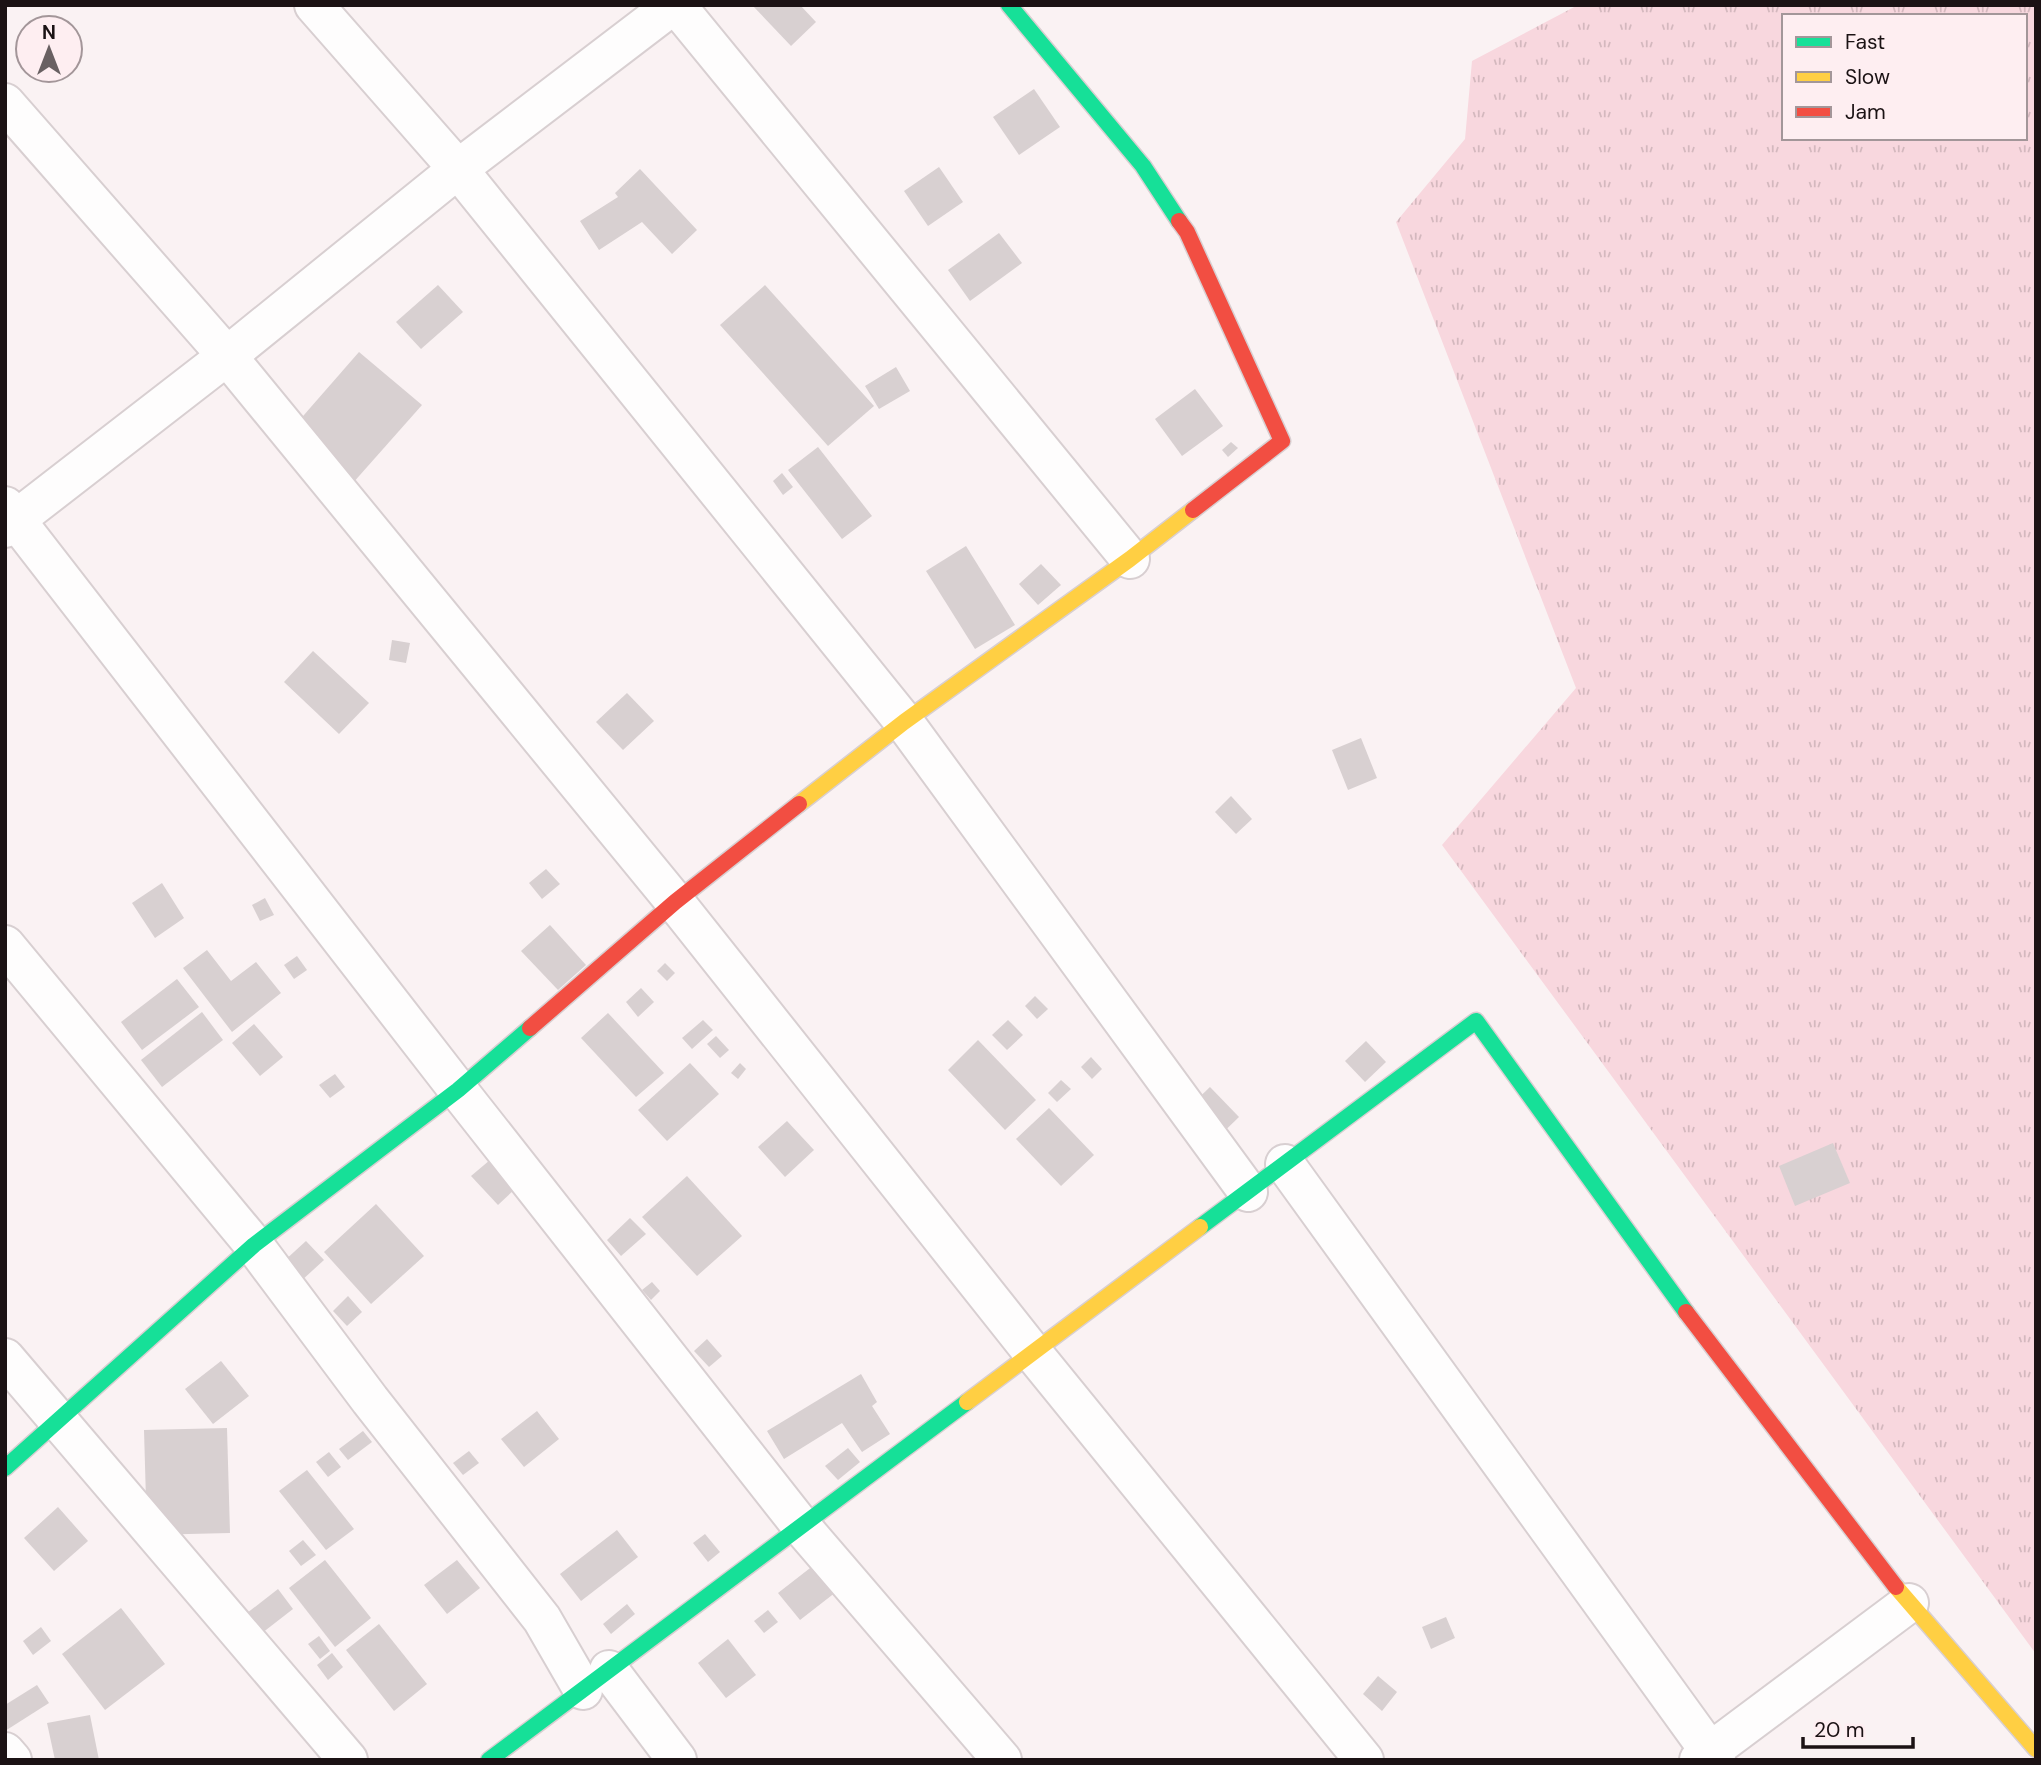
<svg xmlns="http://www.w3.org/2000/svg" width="2041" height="1765" viewBox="0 0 2041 1765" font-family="'DM Sans',sans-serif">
  <defs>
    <pattern id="grass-tufts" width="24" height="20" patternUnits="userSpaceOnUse" patternTransform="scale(1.75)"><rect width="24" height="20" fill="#f8d7de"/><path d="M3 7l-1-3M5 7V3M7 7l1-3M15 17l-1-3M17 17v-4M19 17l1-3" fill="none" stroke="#d4b8be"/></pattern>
  </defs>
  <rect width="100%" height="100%" fill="#faf2f3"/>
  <!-- grass -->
  <path fill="url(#grass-tufts)" fill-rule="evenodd" d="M1578,5H2036V1654L1442,845L1576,688L1396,222L1465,139L1472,61ZM1784,16H2025V138H1784Z"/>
  <!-- building -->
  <g fill="#d8d0d1">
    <polygon points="752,5 800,5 816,22 791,46"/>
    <polygon points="1034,89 1060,127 1019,155 993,117"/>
    <polygon points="939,167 963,202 928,226 904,191"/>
    <polygon points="640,169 697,230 672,254 642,222 599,250 580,221 618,197 615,193"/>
    <polygon points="999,233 1022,263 970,301 948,270"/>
    <polygon points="438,285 463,312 421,349 396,322"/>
    <polygon points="765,285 874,406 828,446 720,325"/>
    <polygon points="359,352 422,405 352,484 290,431"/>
    <polygon points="896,367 910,391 879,409 865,386"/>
    <polygon points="1195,389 1223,426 1182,456 1155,419"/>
    <polygon points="1231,442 1238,448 1228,457 1222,450"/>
    <polygon points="818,447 872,516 842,539 788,470"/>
    <polygon points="782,473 793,487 783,495 773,481"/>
    <polygon points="966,546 1015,625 975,649 926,571"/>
    <polygon points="1041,564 1061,585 1038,605 1019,584"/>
    <polygon points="392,640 410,643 406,663 389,660"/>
    <polygon points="313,651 369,703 339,734 284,682"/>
    <polygon points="627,693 654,721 623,750 596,722"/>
    <polygon points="1361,738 1377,778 1348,790 1332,750"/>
    <polygon points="1231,796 1252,819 1236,834 1215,812"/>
    <polygon points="546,869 560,884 542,899 529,883"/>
    <polygon points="162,883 184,918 155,938 132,903"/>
    <polygon points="265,898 274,915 260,921 252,905"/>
    <polygon points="550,925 586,965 558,990 521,951"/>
    <polygon points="207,950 231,981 256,962 281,993 232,1032 183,968"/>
    <polygon points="297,956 307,970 294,979 284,965"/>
    <polygon points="665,963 675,973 667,981 657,971"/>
    <polygon points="177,979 199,1007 142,1050 121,1022"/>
    <polygon points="641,988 654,1002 638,1017 626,1002"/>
    <polygon points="1035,996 1048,1009 1037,1019 1025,1006"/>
    <polygon points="202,1012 223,1040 162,1087 141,1060"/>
    <polygon points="608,1013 664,1073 636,1097 581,1038"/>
    <polygon points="703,1020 713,1030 692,1049 682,1038"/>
    <polygon points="1008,1020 1023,1035 1007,1050 992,1035"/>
    <polygon points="254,1024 283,1057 260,1076 232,1043"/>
    <polygon points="716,1036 729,1050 720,1058 707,1044"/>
    <polygon points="978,1040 1036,1100 1005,1130 948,1070"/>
    <polygon points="1366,1041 1386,1062 1365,1082 1345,1061"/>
    <polygon points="1091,1057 1102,1069 1092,1079 1081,1067"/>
    <polygon points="690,1063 719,1094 667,1141 638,1110"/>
    <polygon points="740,1063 746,1069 738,1079 731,1073"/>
    <polygon points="335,1074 345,1087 330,1098 319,1085"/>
    <polygon points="1061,1080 1071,1089 1057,1102 1048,1093"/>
    <polygon points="1210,1087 1239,1117 1211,1144 1182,1114"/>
    <polygon points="1049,1108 1094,1155 1061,1186 1016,1139"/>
    <polygon points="787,1121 814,1150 785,1177 758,1147"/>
    <polygon points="1833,1143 1850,1183 1795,1206 1779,1166"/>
    <polygon points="490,1160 516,1188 498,1205 471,1176"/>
    <polygon points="687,1176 742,1236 697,1276 642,1217"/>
    <polygon points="376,1204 424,1256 371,1304 324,1252"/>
    <polygon points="630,1218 646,1234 621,1256 607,1240"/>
    <polygon points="306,1241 324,1260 301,1281 283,1262"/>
    <polygon points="652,1282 660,1291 651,1300 642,1290"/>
    <polygon points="348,1296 362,1312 347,1326 333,1311"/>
    <polygon points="707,1339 722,1356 709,1367 694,1351"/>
    <polygon points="221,1361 249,1396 213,1424 185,1389"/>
    <polygon points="861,1374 877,1402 872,1406 890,1434 862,1452 842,1423 784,1459 767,1431"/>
    <polygon points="537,1411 559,1439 524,1467 501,1439"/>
    <polygon points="227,1428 230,1533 147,1535 144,1430"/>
    <polygon points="363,1431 372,1442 348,1460 339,1449"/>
    <polygon points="848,1448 860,1462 838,1480 825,1466"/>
    <polygon points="469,1451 479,1463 463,1475 453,1463"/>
    <polygon points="329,1452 341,1467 328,1477 316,1462"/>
    <polygon points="307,1470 354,1529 326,1550 279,1491"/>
    <polygon points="58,1507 88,1541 54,1571 24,1538"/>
    <polygon points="617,1530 638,1557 581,1601 560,1574"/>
    <polygon points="705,1534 720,1552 708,1562 693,1543"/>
    <polygon points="303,1540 316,1555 301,1566 289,1551"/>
    <polygon points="325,1560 371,1618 335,1647 289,1588"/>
    <polygon points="457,1560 480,1588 447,1614 424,1585"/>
    <polygon points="814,1565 836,1592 800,1620 778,1593"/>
    <polygon points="278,1589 293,1609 248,1644 233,1624"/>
    <polygon points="627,1604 635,1614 611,1634 603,1624"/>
    <polygon points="121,1608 165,1664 105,1710 62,1654"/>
    <polygon points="768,1610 778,1622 764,1633 754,1621"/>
    <polygon points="1446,1617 1455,1638 1431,1649 1422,1627"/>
    <polygon points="379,1624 427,1684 394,1711 346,1650"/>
    <polygon points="41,1627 51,1641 33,1655 23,1641"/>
    <polygon points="319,1636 330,1651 320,1659 308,1644"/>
    <polygon points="728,1639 756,1675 726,1698 698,1663"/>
    <polygon points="332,1653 343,1667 328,1680 317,1665"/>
    <polygon points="1378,1676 1397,1692 1382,1711 1363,1694"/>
    <polygon points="37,1685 49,1703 5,1731 5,1705"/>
    <polygon points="90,1715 99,1760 55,1760 47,1723"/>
  </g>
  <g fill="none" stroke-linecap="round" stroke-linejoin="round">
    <!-- street casing -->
    <g stroke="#d8cfd1" stroke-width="42">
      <g id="street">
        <polyline points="314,5 458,169 904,722 1248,1192"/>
        <polyline points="676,5 1130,559"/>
        <polyline points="5,103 227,356 675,902 1033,1353 1364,1760"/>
        <polyline points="5,506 458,1090 801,1526 1002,1760"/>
        <polyline points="5,528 227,356 458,169 673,5"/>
        <polyline points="5,945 254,1245 370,1400 542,1619 583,1690"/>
        <polyline points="1285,1164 1716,1760"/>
        <polyline points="5,1358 348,1760"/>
        <polyline points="609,1670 677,1760"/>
        <polyline points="5,1752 12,1760"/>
        <polyline points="1699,1760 1909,1603"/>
      </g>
    </g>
    <!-- fast casing -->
    <g stroke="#d8cfd1" stroke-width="19">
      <g id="fast">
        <polyline points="1009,5 1143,166 1179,221"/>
        <polyline points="1200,1227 1476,1021 1686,1312"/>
        <polyline points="5,1468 254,1245 458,1090 530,1028"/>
        <polyline points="489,1760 967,1402"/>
      </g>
    </g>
    <!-- slow casing -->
    <g stroke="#d8cfd1" stroke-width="19">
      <g id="slow">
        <polyline points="799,804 904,722 1130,559 1193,510"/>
        <polyline points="967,1402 1200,1227"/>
        <polyline points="1896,1587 2036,1749"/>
      </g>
    </g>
    <!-- jam casing -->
    <g stroke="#d8cfd1" stroke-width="19">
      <g id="jam">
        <polyline points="1179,221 1187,232 1282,441 1193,510"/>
        <polyline points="530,1028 675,902 799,804"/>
        <polyline points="1686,1312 1896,1587"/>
      </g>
    </g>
    <!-- street -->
    <use href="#street" stroke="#fefdfd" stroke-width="38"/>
    <!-- fast -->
    <use href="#fast" stroke="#16e098" stroke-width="16"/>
    <!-- slow -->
    <use href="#slow" stroke="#ffcf43" stroke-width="16"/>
    <!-- jam -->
    <use href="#jam" stroke="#f24e42" stroke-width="16"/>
  </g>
  <!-- border -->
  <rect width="2041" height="1765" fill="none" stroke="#1b1214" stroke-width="14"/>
  <!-- legend -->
  <rect x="1782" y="14" width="245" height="126" fill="#feeef1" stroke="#a39699" stroke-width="2"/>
  <rect x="1796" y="37" width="35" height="10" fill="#16e098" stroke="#a39699" stroke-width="2"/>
  <text x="1845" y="49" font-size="21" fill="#1b1214">Fast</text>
  <rect x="1796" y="72" width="35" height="10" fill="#ffcf43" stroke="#a39699" stroke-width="2"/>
  <text x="1845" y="84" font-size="21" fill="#1b1214">Slow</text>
  <rect x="1796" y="107" width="35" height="10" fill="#f24e42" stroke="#a39699" stroke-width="2"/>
  <text x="1845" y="119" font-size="21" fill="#1b1214">Jam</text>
  <!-- north arrow -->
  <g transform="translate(49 49)"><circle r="33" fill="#feeef1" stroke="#a39699" stroke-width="2"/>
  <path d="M0-5L12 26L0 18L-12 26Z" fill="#696062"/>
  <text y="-10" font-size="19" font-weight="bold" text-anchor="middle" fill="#1b1214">N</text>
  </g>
  <!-- scale -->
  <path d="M1803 1737v10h110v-10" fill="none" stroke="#1b1214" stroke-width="3.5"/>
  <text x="1814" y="1737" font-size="21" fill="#1b1214" stroke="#feeef1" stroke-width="5" paint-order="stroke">20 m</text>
</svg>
